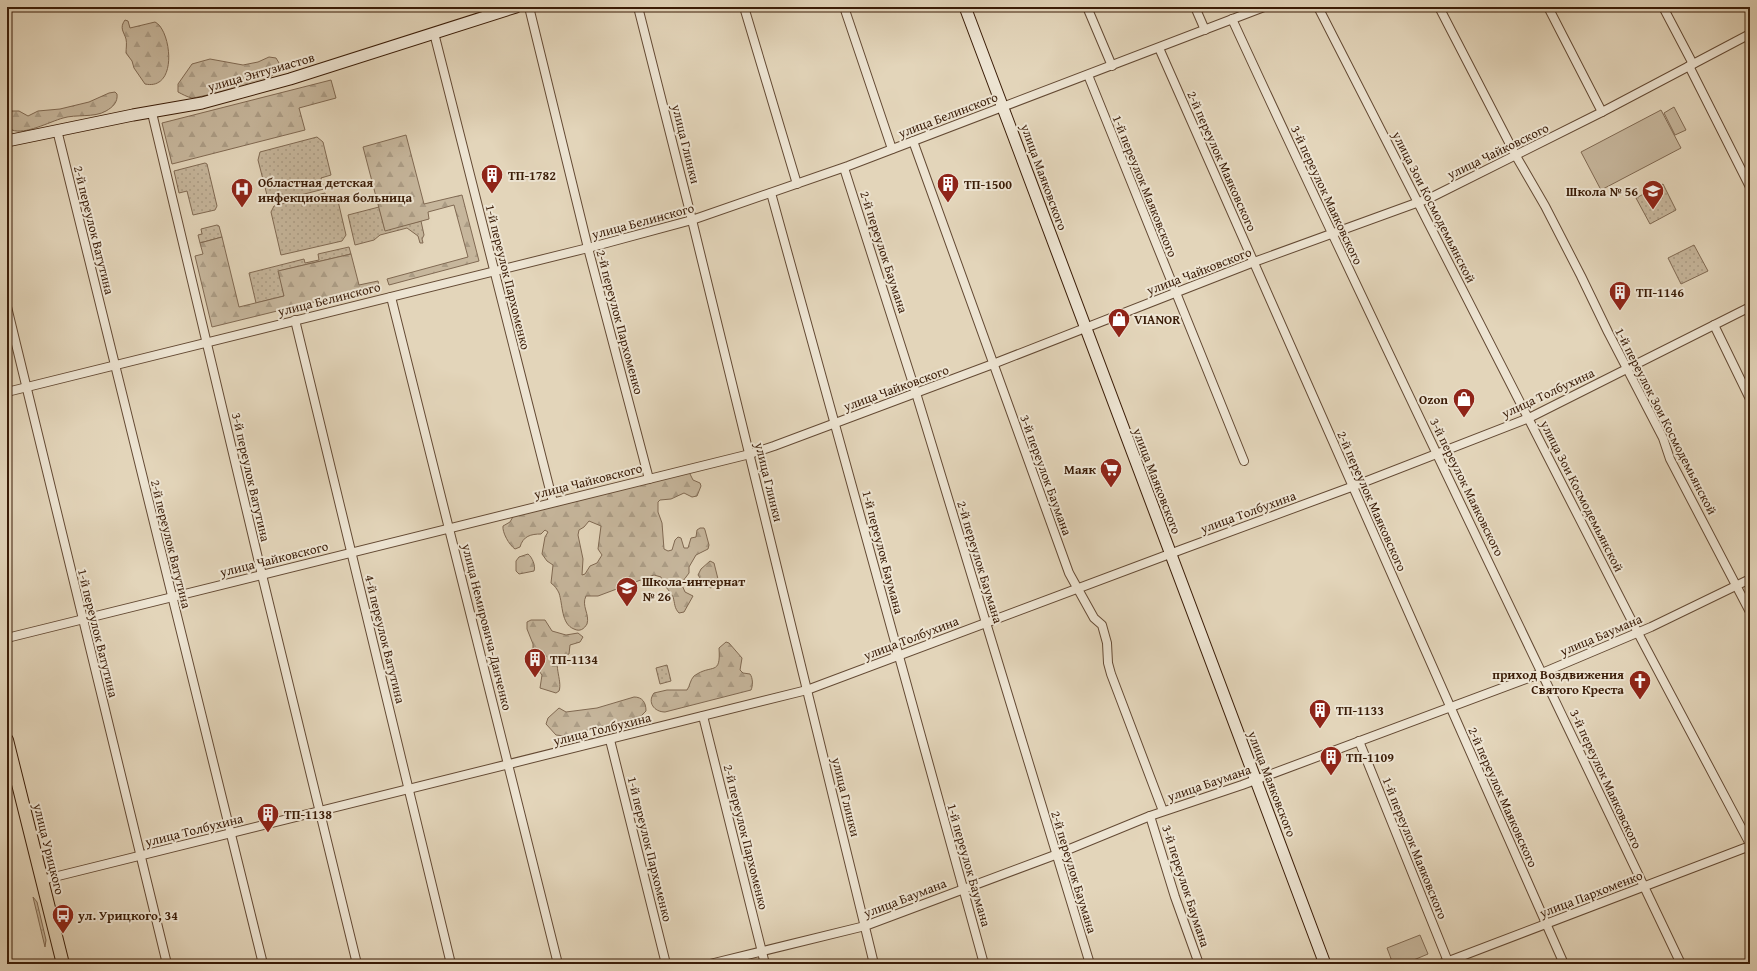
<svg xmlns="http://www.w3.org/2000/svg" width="1757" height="971" viewBox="0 0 1757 971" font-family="'Gentium Book Plus',serif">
  <defs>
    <pattern id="grass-dots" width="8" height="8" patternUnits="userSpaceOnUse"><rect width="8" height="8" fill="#c6b69c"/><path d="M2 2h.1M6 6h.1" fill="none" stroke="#ab9c85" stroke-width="1.8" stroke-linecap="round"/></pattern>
    <pattern id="forest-firs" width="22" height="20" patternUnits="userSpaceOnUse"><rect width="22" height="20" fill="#c6b69c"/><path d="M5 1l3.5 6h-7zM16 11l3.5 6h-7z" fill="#ab9c85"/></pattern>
  </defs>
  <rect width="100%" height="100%" fill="#e3d5ba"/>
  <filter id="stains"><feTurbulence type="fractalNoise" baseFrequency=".005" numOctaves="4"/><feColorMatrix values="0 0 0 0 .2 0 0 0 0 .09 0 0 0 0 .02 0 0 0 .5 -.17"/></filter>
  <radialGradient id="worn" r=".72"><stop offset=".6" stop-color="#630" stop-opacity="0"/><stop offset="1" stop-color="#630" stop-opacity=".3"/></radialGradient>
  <!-- grass -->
  <g fill="url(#grass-dots)" stroke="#806952">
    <polygon points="317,137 323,142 331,175 321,178 324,189 273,202 268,199 258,160 260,152"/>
    <polygon points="205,163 207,164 217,206 215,210 193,215 187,191 179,193 174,171"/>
    <polygon points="1663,184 1676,210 1650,224 1636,198"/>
    <polygon points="325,193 328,203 338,201 346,235 342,241 281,255 271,212 274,206"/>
    <polygon points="379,207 385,230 421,221 424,235 422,239 423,243 420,243 418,236 407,228 380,235 374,240 355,245 348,215"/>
    <polygon points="217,225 219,226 222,237 200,243 198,235 202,234 201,229"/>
    <polygon points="1694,245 1708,271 1681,284 1668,258"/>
    <polygon points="349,247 351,254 279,271 284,296 256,303 249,273 304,259 305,263 319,260 318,254"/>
    <polygon points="667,665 671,681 660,684 656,668"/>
    <polygon points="33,897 37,902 46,940 45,947"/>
  </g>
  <!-- forest -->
  <g fill="url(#forest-firs)" stroke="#806952" fill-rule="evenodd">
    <path d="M125,20L128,21L130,28L155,22C171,29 179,91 145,84L134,68L132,61L126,53C126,49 127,43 126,39C124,32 119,28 125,20Z"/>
    <path d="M269,57L276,58L279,63C277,69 275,74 269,78C265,81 198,98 192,98C187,97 182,94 178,92V84L192,64L210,59L243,65L258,62Z"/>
    <polygon points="331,80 336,98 299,108 305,130 172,164 162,123"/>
    <path d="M115,92L117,94C118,102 113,107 106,111C94,118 76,114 63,118C49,122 25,135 12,130C8,124 7,117 12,111H19L28,116L38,111L60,109L89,102L109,93Z"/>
    <polygon points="406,135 424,204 462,195 479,261 389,285 387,279 468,257 454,205 428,212 429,219 385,231 363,147"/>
    <polygon points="222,237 239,307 284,296 278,271 351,254 359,285 378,281 379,286 212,327 195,256 203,254 200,243"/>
    <path d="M689,472L693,480L700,483L701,486L697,496L692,497L684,493L671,499L660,500L658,502V512L662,523L664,549L668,551L672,550L675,540L678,537L681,538L684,548H688L691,538L696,537L697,530L700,528H704L705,530L709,545L708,549L696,555L689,567V573L683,581L682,585L685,592L693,596L684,612L679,613C674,608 675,603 673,597C669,589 663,586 661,577L654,575L598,596H586C581,606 590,614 587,624C584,629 580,632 574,629C561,624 563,605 559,593C557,589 555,586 551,583L553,565L547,561L542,554L545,537L548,532L545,530L541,534C531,534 523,536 520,547L515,549C509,545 502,532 503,526L510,522L514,515ZM589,521L601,526L598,549L602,555L597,563L590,566L585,574L582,575L583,559L578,535L579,530L584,527Z"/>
    <path d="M528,554C532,557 536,566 534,571L519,574L516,571V561L519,557Z"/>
    <polygon points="710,561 714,563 718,579 716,584 711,588 705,585 698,575 701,569"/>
    <path d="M531,620H545L552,631L566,635L578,633L583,637L580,642L570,645L569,654C567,655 564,655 562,656C551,660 563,681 559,691L556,693L540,688L542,675L533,663V644L527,629V622Z"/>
    <path d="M726,642L729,643L742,658L740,670L743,673L750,674C753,678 753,686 751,690L665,712C654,712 647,702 654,693L667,690H687C690,686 690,680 694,676C712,663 721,677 719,648Z"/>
    <path d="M634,697C642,697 646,702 646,711L641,716L565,736L556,735L546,724L548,718L559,708L566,712L597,708Z"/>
  </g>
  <!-- pitch -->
  <g fill="#c6b69c" stroke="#806952">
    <polygon points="1674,107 1686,130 1675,135 1664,113"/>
    <polygon points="1661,110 1681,148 1601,190 1581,152"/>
    <polygon points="1420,935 1428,954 1404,964 1393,964 1387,948"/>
  </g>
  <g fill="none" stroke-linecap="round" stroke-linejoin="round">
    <!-- street casing -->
    <g stroke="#644a34" stroke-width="10">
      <g id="street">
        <polyline points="529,7 588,248 649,479"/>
        <polyline points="638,7 692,220 874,964"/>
        <polyline points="744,7 797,184"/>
        <polyline points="844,7 892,149"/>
        <polyline points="1087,7 1112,66"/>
        <polyline points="1195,7 1205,30"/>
        <polyline points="1318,7 1638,633 1750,844"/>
        <polyline points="1439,7 1516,156 1545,206 1581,276 1608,332 1663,438 1670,459 1750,612"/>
        <polyline points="1548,7 1602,112"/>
        <polyline points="1663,7 1693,64"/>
        <path d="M1232,19C1378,336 1531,649 1681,964"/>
        <polyline points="434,33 553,502"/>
        <polyline points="1159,48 1564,964"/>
        <polyline points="1689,66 1750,187"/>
        <polyline points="1088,75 1244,461"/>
        <polyline points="152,113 262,575 357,964"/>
        <polyline points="57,130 263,964"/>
        <polyline points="913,141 1069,573 1094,618 1102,625 1107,643 1108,663 1111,674 1163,811"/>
        <polyline points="844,168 916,393 1090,964"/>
        <polyline points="771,193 984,964"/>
        <polyline points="391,297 558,964"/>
        <polyline points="7,307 167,964"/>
        <polyline points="295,320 451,964"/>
        <polyline points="1714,325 1750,399"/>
        <polyline points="7,392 588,248 692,220 848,166 1264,7"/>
        <polyline points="7,638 750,454 774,446 993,364 1254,262 1430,198 1602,112 1750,34"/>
        <polyline points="703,716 765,964"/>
        <polyline points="610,740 666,964"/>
        <polyline points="1359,741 1449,964"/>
        <polyline points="1150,816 1175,897 1199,964"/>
        <polyline points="42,880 807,690 1183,549 1354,486 1529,418 1750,307"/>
        <polyline points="710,964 865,926 1055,855 1150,816 1242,785 1542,673 1651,627 1750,579"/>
        <polyline points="1441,964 1750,846"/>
      </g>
    </g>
    <!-- secondary casing -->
    <g stroke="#3a1c07" stroke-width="13">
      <g id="secondary">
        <polyline points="965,7 1325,964"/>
        <polyline points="7,141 133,115 202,103 290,79 516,7"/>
      </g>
    </g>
    <!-- primary casing -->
    <g stroke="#3a1c07" stroke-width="14">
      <polyline id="primary" points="7,740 63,964"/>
    </g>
    <!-- street -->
    <use href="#street" stroke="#ede4d2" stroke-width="8"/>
    <!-- secondary -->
    <use href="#secondary" stroke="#ede4d2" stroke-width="11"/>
    <!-- primary -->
    <use href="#primary" stroke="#e3d5ba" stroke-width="12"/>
  </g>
  <!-- icons -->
  <defs>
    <g id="building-pin" transform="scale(1.15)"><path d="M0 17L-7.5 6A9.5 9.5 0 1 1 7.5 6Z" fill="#8f2418" stroke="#ede4d2"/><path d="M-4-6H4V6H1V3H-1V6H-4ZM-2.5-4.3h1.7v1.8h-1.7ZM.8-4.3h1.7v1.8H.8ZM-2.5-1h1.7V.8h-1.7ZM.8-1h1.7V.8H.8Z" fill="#fff"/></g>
    <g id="hospital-pin" transform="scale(1.15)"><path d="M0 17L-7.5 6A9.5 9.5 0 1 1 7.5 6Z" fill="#8f2418" stroke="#ede4d2"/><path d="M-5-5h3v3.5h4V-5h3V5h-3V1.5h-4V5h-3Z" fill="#fff"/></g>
    <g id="school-pin" transform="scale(1.15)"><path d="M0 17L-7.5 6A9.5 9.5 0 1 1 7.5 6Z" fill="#8f2418" stroke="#ede4d2"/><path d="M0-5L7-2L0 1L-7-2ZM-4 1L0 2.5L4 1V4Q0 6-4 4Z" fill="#fff"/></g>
    <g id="shop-pin" transform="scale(1.15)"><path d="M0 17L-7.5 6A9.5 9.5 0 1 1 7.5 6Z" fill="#8f2418" stroke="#ede4d2"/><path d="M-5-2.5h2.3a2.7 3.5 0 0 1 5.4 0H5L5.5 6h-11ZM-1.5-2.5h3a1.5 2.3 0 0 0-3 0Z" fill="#fff"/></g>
    <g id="supermarket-pin" transform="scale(1.15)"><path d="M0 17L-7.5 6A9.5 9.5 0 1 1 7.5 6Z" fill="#8f2418" stroke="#ede4d2"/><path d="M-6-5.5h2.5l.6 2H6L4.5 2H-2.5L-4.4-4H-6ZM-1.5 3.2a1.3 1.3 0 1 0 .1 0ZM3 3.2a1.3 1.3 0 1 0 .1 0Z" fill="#fff"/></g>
    <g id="church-pin" transform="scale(1.15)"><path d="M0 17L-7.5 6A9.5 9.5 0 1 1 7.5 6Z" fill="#8f2418" stroke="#ede4d2"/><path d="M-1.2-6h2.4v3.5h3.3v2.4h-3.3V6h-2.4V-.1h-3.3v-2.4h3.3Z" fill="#fff"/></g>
    <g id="bus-pin" transform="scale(1.15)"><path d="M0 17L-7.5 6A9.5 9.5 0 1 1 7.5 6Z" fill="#8f2418" stroke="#ede4d2"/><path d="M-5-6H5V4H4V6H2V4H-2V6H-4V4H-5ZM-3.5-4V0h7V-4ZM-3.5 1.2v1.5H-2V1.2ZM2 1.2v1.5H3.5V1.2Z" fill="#fff"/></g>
  </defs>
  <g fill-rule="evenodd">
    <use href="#building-pin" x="492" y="175"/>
    <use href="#building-pin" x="948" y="184"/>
    <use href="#hospital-pin" x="242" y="189"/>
    <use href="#school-pin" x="1653" y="191"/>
    <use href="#building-pin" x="1620" y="292"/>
    <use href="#shop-pin" x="1119" y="319"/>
    <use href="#shop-pin" x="1464" y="399"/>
    <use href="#supermarket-pin" x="1111" y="469"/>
    <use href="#school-pin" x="627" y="588"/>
    <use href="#building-pin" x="535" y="659"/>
    <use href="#church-pin" x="1640" y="681"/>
    <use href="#building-pin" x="1320" y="710"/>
    <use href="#building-pin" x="1331" y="757"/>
    <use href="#building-pin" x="268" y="814"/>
    <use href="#bus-pin" x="63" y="915"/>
  </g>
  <g text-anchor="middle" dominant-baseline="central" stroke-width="4" stroke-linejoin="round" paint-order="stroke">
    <!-- street labels -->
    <g font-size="13" fill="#3a1c07" stroke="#ede4d2">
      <text transform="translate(261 72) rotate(-16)">улица Энтузиастов</text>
      <text transform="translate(948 115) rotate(-21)">улица Белинского</text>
      <text transform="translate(686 144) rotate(76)">улица Глинки</text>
      <text transform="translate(1498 151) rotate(-26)">улица Чайковского</text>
      <text transform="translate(1222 161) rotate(66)">2-й переулок Маяковского</text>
      <text transform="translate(1044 177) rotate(70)">улица Маяковского</text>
      <text transform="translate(1145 186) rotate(68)">1-й переулок Маяковского</text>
      <text transform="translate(1327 195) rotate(65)">3-й переулок Маяковского</text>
      <text transform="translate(1434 207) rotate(63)">улица Зои Космодемьянской</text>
      <text transform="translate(643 221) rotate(-15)">улица Белинского</text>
      <text transform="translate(94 230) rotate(76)">2-й переулок Ватутина</text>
      <text transform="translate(884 252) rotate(72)">2-й переулок Баумана</text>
      <text transform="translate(1199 271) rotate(-21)">улица Чайковского</text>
      <text transform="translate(508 277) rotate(76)">1-й переулок Пархоменко</text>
      <text transform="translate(329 299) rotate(-14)">улица Белинского</text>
      <text transform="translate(620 322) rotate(75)">2-й переулок Пархоменко</text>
      <text transform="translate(896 388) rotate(-20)">улица Чайковского</text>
      <text transform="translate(1548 393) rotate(-25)">улица Толбухина</text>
      <text transform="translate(1666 421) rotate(63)">1-й переулок Зои Космодемьянской</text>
      <text transform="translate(1046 475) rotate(70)">3-й переулок Баумана</text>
      <text transform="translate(251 477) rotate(77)">3-й переулок Ватутина</text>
      <text transform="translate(588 481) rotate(-14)">улица Чайковского</text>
      <text transform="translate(1157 481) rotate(69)">улица Маяковского</text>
      <text transform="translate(769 482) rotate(76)">улица Глинки</text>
      <text transform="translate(1467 487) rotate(64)">3-й переулок Маяковского</text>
      <text transform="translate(1582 496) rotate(63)">улица Зои Космодемьянской</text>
      <text transform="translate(1372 501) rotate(66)">2-й переулок Маяковского</text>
      <text transform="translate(1248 512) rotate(-20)">улица Толбухина</text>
      <text transform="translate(171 544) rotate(76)">2-й переулок Ватутина</text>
      <text transform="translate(883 552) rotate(75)">1-й переулок Баумана</text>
      <text transform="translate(274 559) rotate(-14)">улица Чайковского</text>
      <text transform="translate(980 562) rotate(73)">2-й переулок Баумана</text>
      <text transform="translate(487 627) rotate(76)">улица Немировича-Данченко</text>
      <text transform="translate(98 633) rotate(76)">1-й переулок Ватутина</text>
      <text transform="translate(1601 635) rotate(-23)">улица Баумана</text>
      <text transform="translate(911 638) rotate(-21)">улица Толбухина</text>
      <text transform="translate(385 639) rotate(76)">4-й переулок Ватутина</text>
      <text transform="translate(602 729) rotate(-14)">улица Толбухина</text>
      <text transform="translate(1606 779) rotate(65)">3-й переулок Маяковского</text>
      <text transform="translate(1209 783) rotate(-19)">улица Баумана</text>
      <text transform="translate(1272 784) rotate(69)">улица Маяковского</text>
      <text transform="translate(846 797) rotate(76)">улица Глинки</text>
      <text transform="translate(1503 797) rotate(66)">2-й переулок Маяковского</text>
      <text transform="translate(194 830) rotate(-14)">улица Толбухина</text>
      <text transform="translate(746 837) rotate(76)">2-й переулок Пархоменко</text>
      <text transform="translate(1415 848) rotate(68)">1-й переулок Маяковского</text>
      <text transform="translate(49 849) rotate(76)">улица Урицкого</text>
      <text transform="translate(650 849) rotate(76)">1-й переулок Пархоменко</text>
      <text transform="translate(969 865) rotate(74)">1-й переулок Баумана</text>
      <text transform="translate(1074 872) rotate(73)">2-й переулок Баумана</text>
      <text transform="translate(1186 886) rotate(72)">3-й переулок Баумана</text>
      <text transform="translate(1591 894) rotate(-21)">улица Пархоменко</text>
      <text transform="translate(905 898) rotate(-21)">улица Баумана</text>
    </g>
    <!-- poi labels -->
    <g font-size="13" font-weight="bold" fill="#3a1c07" stroke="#ede4d2" text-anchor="start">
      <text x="508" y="175">ТП-1782</text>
      <text x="258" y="182">Областная детская<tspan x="258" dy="15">инфекционная больница</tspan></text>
      <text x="964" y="184">ТП-1500</text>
      <text x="1638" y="191" text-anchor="end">Школа № 56</text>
      <text x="1636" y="292">ТП-1146</text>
      <text x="1134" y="319">VIANOR</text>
      <text x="1448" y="399" text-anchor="end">Ozon</text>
      <text x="1096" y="469" text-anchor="end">Маяк</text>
      <text x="642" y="581">Школа-интернат<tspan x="642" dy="15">№ 26</tspan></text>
      <text x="550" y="659">ТП-1134</text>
      <text x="1624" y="674" text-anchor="end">приход Воздвижения<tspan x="1624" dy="15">Святого Креста</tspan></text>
      <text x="1336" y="710">ТП-1133</text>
      <text x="1346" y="757">ТП-1109</text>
      <text x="284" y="814">ТП-1138</text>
      <text x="78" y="915">ул. Урицкого, 34</text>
    </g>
  </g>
  <!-- margin -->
  <rect width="1757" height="971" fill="none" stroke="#e3d5ba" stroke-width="24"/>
  <rect x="8" y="8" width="1741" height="955" fill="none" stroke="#3a1c07" stroke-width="2"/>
  <rect x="12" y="12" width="1733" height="947" fill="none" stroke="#3a1c07"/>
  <rect width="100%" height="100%" filter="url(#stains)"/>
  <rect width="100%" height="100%" fill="url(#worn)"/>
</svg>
